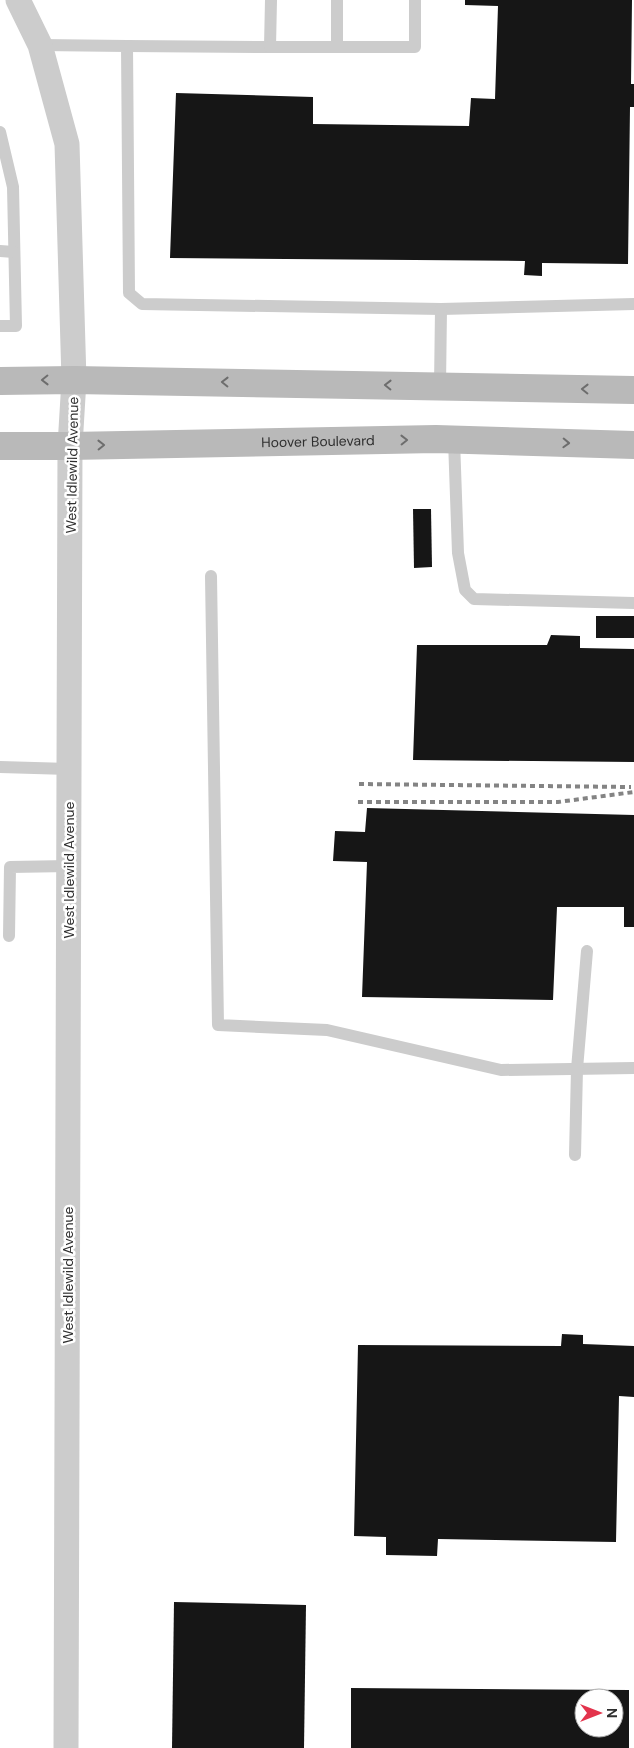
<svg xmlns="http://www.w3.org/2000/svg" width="634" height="1748" viewBox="0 0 634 1748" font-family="'DM Sans',sans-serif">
  <rect width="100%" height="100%" fill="#fff"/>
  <!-- building -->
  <g fill="#161616" fill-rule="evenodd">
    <polygon points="465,0 632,0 631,84 634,84 634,107 630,107 628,264 542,263 542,276 524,275 525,261 170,258 176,93 313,97 313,124 469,126 471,98 495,99 498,6 465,5"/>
    <polygon points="413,509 431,509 432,567 414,568"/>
    <rect x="596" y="616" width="38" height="22"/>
    <polygon points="551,635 580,636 580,648 634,649 634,762 413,760 417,645 547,645"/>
    <polygon points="367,808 634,815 634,927 624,927 624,907 557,907 553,1000 362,997 367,862 333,861 335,831 365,832"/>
    <polygon points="562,1334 583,1335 583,1344 634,1346 634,1397 619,1396 616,1542 438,1539 437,1556 386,1555 386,1537 354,1536 358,1345 561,1346"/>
    <polygon points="174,1602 306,1605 304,1748 172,1748"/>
    <path d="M351,1688L629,1690V1748H351ZM584,1698H614V1728H584Z"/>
  </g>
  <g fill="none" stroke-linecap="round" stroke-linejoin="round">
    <!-- lane -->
    <g stroke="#ccc" stroke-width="12">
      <polyline points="337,0 337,46"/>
      <polyline points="40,45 127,46 129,293 142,304 441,309 634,304"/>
      <polyline points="127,46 270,47 271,0"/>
      <polyline points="270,47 415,47 415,0"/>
      <polyline points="0,132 13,187 16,326 0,326"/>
      <polyline points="0,251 14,252"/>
      <polyline points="440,386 441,309"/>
      <polyline points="454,440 458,553 465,590 474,599 634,603"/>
      <polyline points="211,576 218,1025 327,1030 501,1070 634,1068"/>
      <polyline points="0,767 69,769"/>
      <polyline points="9,936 10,867 69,866"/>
      <polyline points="575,1155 577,1069 587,951"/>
    </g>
    <!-- street -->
    <polyline stroke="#ccc" stroke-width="25" points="18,0 40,45 67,144 74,380 70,446 66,1748"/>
    <!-- secondary -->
    <g stroke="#b9b9b9" stroke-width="28">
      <polyline points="0,381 74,380 634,390"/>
      <path id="s1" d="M0,446H70L436,439L634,445"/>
    </g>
    <!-- rail -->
    <g stroke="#848484" stroke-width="4" stroke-dasharray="5 4" stroke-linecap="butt">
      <polyline points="359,784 631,787"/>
      <polyline points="358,802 558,802 634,792"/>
    </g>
  </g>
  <!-- one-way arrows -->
  <defs><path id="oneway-chevron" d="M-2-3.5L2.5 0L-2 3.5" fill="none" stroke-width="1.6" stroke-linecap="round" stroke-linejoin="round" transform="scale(1.25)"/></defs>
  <g stroke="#6d6d6d">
    <use href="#oneway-chevron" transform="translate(45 380) rotate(179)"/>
    <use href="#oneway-chevron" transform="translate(225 382) rotate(-179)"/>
    <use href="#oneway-chevron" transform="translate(388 385) rotate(-179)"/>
    <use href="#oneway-chevron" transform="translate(585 389) rotate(-179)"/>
    <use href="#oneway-chevron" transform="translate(404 440) rotate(-1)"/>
    <use href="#oneway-chevron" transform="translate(566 443) rotate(2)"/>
    <use href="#oneway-chevron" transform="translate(101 445) rotate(-1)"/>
  </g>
  <g text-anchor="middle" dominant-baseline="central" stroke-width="5" stroke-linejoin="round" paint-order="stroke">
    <!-- street labels -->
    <g font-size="14" fill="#2f2f2f" stroke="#fff">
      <text stroke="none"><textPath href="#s1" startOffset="318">Hoover Boulevard</textPath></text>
      <text transform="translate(72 465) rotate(-89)">West Idlewild Avenue</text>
      <text transform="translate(69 870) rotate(-90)">West Idlewild Avenue</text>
      <text transform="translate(68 1275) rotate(-90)">West Idlewild Avenue</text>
    </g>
  </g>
  <!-- north arrow -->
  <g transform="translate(599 1713) rotate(90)"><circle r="24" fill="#ffffff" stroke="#acacac"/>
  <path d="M0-4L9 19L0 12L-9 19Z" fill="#e3334c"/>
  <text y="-8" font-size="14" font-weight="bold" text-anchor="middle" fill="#2f2f2f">N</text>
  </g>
</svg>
